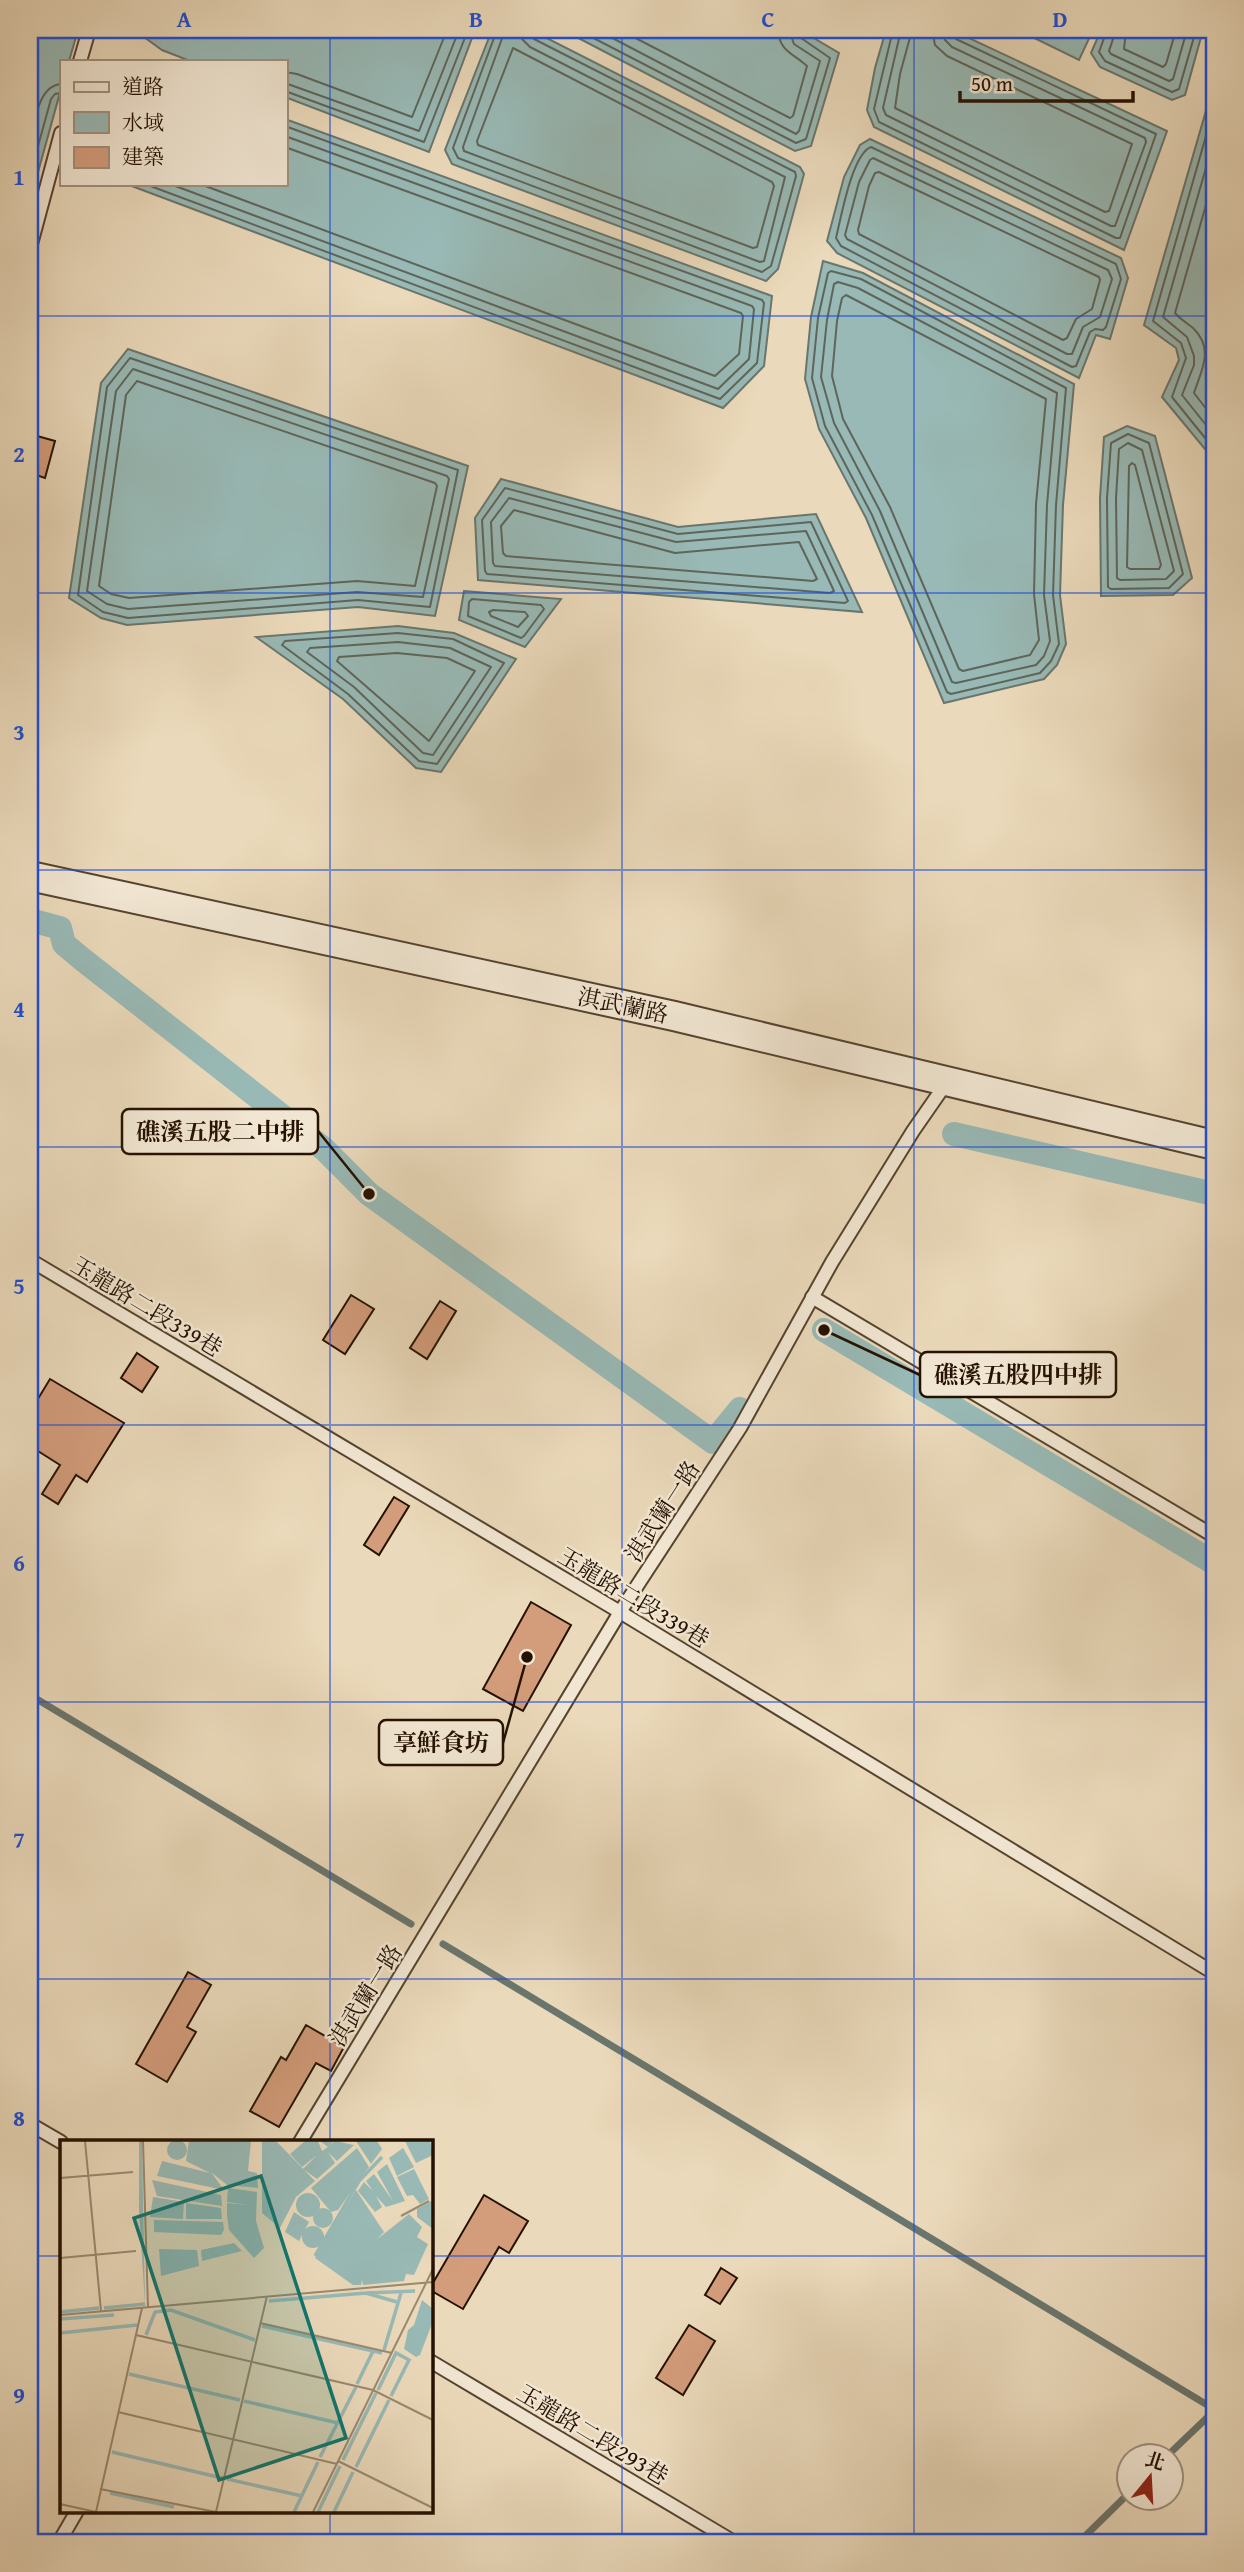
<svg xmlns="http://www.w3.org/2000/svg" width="1244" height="2572" viewBox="0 0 1244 2572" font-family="'Gentium Book Plus','Noto Serif TC',serif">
  <rect width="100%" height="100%" fill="#ead9ba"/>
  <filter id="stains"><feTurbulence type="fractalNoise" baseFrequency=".00286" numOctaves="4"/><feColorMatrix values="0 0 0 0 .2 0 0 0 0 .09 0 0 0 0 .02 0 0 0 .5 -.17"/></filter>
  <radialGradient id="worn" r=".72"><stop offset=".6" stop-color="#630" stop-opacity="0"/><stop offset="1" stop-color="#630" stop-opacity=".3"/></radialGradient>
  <!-- water -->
  <g fill="#98b9b5" stroke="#6a766d" stroke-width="2">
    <polygon points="39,30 78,30 69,61 61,61 61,89 30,201 30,64"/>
    <polygon points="144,30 475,30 429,152 285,97 285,61 190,61 162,50 144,37"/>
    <polygon points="492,30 531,30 800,167 804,174 778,269 766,281 452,164 445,150"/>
    <polygon points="563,30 800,30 839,53 811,146 795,151"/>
    <polygon points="886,30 952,30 1167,131 1124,250 874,127 867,110 875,68"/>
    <polygon points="1018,30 1093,30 1079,60"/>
    <polygon points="1101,30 1203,30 1185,95 1172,100 1100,67 1091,53"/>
    <polygon points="1214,83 1214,460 1162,397 1179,360 1176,348 1144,325"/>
    <polygon points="285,119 772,296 764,366 723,408 129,185 285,184"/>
    <polygon points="870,139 1121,258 1128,278 1110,339 1096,335 1079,378 837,253 827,241 844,177 860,145"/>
    <polygon points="823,261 863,273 1074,384 1063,505 1060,595 1066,644 1057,665 1044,679 944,703 866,518 819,429 805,379 811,317"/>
    <polygon points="128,349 468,466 435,616 358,607 127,625 101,618 69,598 101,383"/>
    <polygon points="1127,426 1155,436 1192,578 1173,595 1101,596 1100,498 1104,437"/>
    <polygon points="501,479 678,527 816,514 862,612 478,580 475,518"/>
    <polygon points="464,591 561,599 525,647 459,620"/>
    <polygon points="398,626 454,633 516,659 441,772 416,768 343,699 256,637"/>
  </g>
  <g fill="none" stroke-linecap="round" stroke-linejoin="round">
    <!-- shore -->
    <g stroke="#5e655a" stroke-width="2">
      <polyline points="497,30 453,148 458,158 762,272 771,266 796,176 795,172 534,39 530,35 530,30"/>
      <polyline points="505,30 463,147 464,151 760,262 764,261 785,177 530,47 522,39 521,30"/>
      <polyline points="578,30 796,143 806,139 830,58 801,38 798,30"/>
      <polyline points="597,30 796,134 799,131 820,61 794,44 789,30"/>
      <path d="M620,30L790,118L793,116L807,66C794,54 779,51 778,30"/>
      <polyline points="893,30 874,109 879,122 1116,238 1120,238 1156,134 956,39 951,30"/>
      <polyline points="901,30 883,108 886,115 1111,226 1115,226 1146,142 1145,138 952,47 945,40 943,30"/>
      <polyline points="912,30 900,74 895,108 1105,212 1109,211 1132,144 947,56 935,45 932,30"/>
      <polyline points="1107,30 1099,52 1105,61 1172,92 1179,89 1196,30"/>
      <polyline points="1116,30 1109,51 1111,54 1169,81 1173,79 1187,30"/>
      <polyline points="1126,30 1124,49 1163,67 1166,64 1176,30"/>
      <polygon points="513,48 772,182 774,186 757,247 753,248 478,145 477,141"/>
      <polyline points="285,72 297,74 412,117 447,30"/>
      <polyline points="285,83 419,131 459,30"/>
      <polyline points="285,91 424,142 468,30"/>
      <polyline points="1214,108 1153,321 1181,343 1186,358 1172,397 1214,449"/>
      <polyline points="1214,140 1163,317 1187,337 1194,356 1194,365 1182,395 1214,435"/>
      <path d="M30,143C35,124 37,86 61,84"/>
      <path d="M871,147L1116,264L1121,279L1106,327L1103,330L1095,329L1090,332L1076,366L1072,367L841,246L836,238C841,218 852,154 871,147Z"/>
      <polygon points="873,158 1108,270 1112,279 1100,317 1083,327 1072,354 1067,354 847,239 845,235 859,182 870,160"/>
      <polygon points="879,172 1099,277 1100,280 1092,309 1076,319 1067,338 1063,340 859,234 858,230 869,186 875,173"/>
      <polyline points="30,175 51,99 55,94 61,93"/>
      <path d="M1214,177L1175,313C1180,319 1187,323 1193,328C1215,349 1201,371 1194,393L1214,419"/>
      <polyline points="145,184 720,399 757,363 764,303 762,300 285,126"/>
      <polyline points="170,184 718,389 749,359 754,309 752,306 285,136"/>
      <polyline points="200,184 715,376 739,354 743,316 741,313 285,147"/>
      <polygon points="831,271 861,279 1066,388 1056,505 1053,595 1059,644 1051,661 1040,673 951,694 947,692 872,515 825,426 812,378 818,318 828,273"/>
      <polygon points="838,282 858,288 1057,393 1047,505 1044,595 1050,641 1044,656 1036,665 956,683 952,682 880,511 834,423 821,377 827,320 834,284"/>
      <polygon points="846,295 1046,399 1036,504 1034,594 1039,640 1030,655 963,671 959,669 890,507 843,419 832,376 837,321 842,298"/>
      <polygon points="130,358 458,470 430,607 358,600 128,618 103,612 78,595 107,387"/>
      <polygon points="133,369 447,476 449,479 423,597 357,592 128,609 107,604 87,591 116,391"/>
      <polygon points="137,381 435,483 437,486 415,586 357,581 129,598 111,594 99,586 126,395"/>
      <polygon points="1128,434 1149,443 1183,574 1169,588 1111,589 1108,587 1107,498 1111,443"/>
      <polygon points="1128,443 1142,450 1174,571 1166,579 1120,580 1117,578 1116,498 1119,449"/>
      <polygon points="1132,463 1135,465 1161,565 1159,569 1130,569 1127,567 1129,466"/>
      <polygon points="505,488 678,534 811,522 848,601 845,603 487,574 485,571 482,520"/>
      <polygon points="509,498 676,542 806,531 834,591 830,593 495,566 493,563 491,522"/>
      <polygon points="514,510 675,553 799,542 817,579 813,581 506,556 503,553 501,526"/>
      <polygon points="472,599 541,605 544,609 524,636 521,638 468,616 469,602"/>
      <polygon points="493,610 525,612 528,616 518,627 491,616 489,612"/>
      <polygon points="398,633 453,639 504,663 437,764 419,761 348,694 282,645 285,641"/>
      <polygon points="398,642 450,648 491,667 433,755 423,753 354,687 307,652 310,648"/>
      <polygon points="397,653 447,658 475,671 429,741 337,661 339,657"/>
    </g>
    <!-- stream -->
    <g stroke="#6a766d" stroke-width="7">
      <polyline points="30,1695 411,1924"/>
      <polyline points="443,1944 1214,2409"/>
      <polyline points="1167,2456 1214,2411"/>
      <polyline points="1079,2542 1128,2494"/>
    </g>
    <!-- canal -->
    <g stroke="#98b9b5" stroke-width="24">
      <polyline points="30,920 60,928 64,944 82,959 324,1149 369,1194 713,1442 740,1409"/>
      <polyline points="954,1134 1214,1194"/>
      <polyline points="824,1330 1214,1563"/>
    </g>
  </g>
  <!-- building -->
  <g fill="#d39c7b" stroke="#251100" stroke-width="2">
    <polygon points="30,434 55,441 45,478 30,473"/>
    <polygon points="351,1295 374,1309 345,1354 323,1340"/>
    <polygon points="440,1301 456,1311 427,1359 410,1348"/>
    <polygon points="137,1353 158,1367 142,1392 121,1378"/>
    <polygon points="50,1379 124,1423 87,1482 76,1475 58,1504 42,1494 60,1465 30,1446 30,1412"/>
    <polygon points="394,1497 409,1506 379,1555 364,1545"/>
    <polygon points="531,1602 571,1625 523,1711 483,1689"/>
    <polygon points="188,1972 211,1985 187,2027 196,2032 167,2082 136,2064"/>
    <polygon points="306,2025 344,2047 331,2071 316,2063 279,2127 250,2111 281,2057 286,2060"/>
    <polygon points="484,2195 528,2221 509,2253 499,2247 463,2309 430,2290 430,2288"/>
    <polygon points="721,2268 737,2278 720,2304 705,2295"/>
    <polygon points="689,2325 715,2341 683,2395 656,2378"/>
  </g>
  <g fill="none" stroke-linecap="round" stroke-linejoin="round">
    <!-- service casing -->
    <g stroke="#56432e" stroke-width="16">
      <g id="service">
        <polyline points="80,61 89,30"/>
        <polyline points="30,248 61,133"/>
        <polyline points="30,1260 620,1612 1214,1973"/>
        <polyline points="812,1297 1214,1536"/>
        <polyline points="30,2124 61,2142"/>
        <polyline points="300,2142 620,1612 740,1428 832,1262 913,1131 947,1082"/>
        <polyline points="430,2361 734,2542"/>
        <polyline points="59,2542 77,2511"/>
      </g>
    </g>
    <!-- tertiary casing -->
    <g stroke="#56432e" stroke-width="32">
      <polyline id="tertiary" points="30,876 674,1016 1214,1145"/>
    </g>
    <!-- service -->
    <use href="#service" stroke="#f1e6d2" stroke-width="12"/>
    <!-- tertiary -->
    <use href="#tertiary" stroke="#f1e6d2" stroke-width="28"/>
  </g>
  <!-- grid -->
  <path fill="none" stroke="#1d4ed8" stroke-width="2" stroke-opacity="0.55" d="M330,30V2142M622,30V2542M914,30V2542M30,316H1214M30,593H1214M30,870H1214M30,1147H1214M30,1425H1214M30,1702H1214M30,1979H1214M30,2256H61M430,2256H1214M330,2511V2542"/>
  <g text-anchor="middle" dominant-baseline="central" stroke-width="5" stroke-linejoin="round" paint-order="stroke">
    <!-- street labels -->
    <g font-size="23" fill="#251100" stroke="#f1e6d2">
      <text transform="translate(623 1005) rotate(12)">淇武蘭路</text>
      <text transform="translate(147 1306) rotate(31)">玉龍路二段339巷</text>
      <text transform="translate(662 1511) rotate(-57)">淇武蘭一路</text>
      <text transform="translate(634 1597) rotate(31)">玉龍路二段339巷</text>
      <text transform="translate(365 1995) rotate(-58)">淇武蘭一路</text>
      <text transform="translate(593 2434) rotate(31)">玉龍路二段293巷</text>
    </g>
  </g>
  <!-- overview -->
  <g transform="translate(60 2140)">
    <rect width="373" height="373" fill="#ead9ba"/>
    <path d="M107 10a10 10 0 1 1 20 0a10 10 0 1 1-20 0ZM79,1H82L85,164L79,70ZM129,1H191L188,31L197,33L198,48L167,45L151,32L164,50L97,36L102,21L150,33L126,21ZM202,1H216L255,41L236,57L220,88L202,73ZM245,1H258L262,11L268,7L260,1H274L268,7L275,1L294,5L277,21L268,12L275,23L257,39L243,29L257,15L242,27L230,14ZM296,1H317L322,9L311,24ZM345,1H370L373,15L356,23ZM297,8L309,27L278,70L271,72L251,48ZM343,8L354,27L337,36L329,18ZM327,24L345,61L326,67L316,56L322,67L315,72L298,51L304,42L313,51L306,41L314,34L333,61L317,32ZM354,29L369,59L360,64L353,55L347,56L337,37ZM92,40L161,55L162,66L97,56ZM168,48L197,52L196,81L204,108L194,118L169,90L167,75V63L188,65L167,62ZM296,50L324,92L316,100L349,74L362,87L357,97L368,104L354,135L346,134L344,141L303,145L302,140L301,145H293L255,118ZM236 65a12 12 0 1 1 24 0a12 12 0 1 1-24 0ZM93,57L124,62L123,79L90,77ZM373,60V89L357,77V69ZM126,63L161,68L162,79H126ZM253 78a10 10 0 1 1 20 0a10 10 0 1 1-20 0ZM234,72L249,82L239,101L225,92ZM94,80L163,82L164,90L161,95L94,92ZM242 97a11 11 0 1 1 22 0a11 11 0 1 1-22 0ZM174,103L182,111L142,121L141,110ZM99,109L137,110L139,126L101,136ZM362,160L373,169V181L360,215L356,217L344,209L348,190L354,185Z" fill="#98b9b5"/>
    <path fill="none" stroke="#98b9b5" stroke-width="3.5" d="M255,116L299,41L322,17M306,153L355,151M209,161L306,153L337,162M44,168L85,164M0,172L39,168M0,179L54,175M202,186L322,213M0,193L77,185M86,195L95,172L111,170L195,200M324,210L341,153M69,234L180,260M297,244L313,211M318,250L336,213L349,220L331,256M184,261L278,283M52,312L162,338M260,317L296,247M283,320L316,253M296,327L329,260M167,339L242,356M50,353L114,367M234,372L258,322M258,372L280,326M274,372L293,332"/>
    <path fill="none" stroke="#9b8970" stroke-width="2" d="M25,1L41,171M83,1L88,168M0,38L73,32M341,76L369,61M0,118L76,111M0,175L373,142M200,183L332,213M76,195L313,250L373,280M58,272L277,324M278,321L373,368M40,349L156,372L207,156M0,364L36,372M36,372L82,168M253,372L373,129"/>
    <path fill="#0f766e" fill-opacity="0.15" stroke="#0f766e" stroke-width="3.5" d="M201,36L286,298L159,340L74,78Z"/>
    <rect width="373" height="373" fill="none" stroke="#251100" stroke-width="3.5"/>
  </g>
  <!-- callouts -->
  <path fill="none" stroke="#251100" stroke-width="2.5" d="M369 1194L318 1131M824 1330L920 1375M527 1657L503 1743"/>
  <g fill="#251100" stroke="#f1e6d2" stroke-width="2.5">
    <circle cx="369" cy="1194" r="7"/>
    <circle cx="824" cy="1330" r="7"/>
    <circle cx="527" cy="1657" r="7"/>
  </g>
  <g fill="#f1e6d2" stroke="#251100" stroke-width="2.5">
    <rect x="122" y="1109" width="196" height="45" rx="7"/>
    <rect x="920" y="1352" width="196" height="45" rx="7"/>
    <rect x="379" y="1720" width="124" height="45" rx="7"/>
  </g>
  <g font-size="24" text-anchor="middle" font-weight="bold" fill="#251100">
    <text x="220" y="1140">礁溪五股二中排</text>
    <text x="1018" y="1383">礁溪五股四中排</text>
    <text x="441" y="1751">享鮮食坊</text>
  </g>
  <!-- margin -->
  <rect width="1244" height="2572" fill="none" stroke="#ead9ba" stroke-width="77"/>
  <!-- legend -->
  <rect x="60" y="60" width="228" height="126" fill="#f1e6d2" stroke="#9f917e" stroke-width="2"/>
  <rect x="74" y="82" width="35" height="10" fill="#f1e6d2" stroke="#9f917e" stroke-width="2"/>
  <text x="122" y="94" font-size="21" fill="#251100">道路</text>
  <rect x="74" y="112" width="35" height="21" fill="#98b9b5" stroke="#9f917e" stroke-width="2"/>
  <text x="122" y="130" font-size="21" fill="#251100">水域</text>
  <rect x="74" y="147" width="35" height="21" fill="#d39c7b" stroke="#9f917e" stroke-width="2"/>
  <text x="122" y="164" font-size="21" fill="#251100">建築</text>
  <!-- north arrow -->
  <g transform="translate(1150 2477) rotate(18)"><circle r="33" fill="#f1e6d2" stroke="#9f917e" stroke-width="2"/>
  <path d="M0-5L12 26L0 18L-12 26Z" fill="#8f2418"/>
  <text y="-10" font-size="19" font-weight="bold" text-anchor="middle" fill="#251100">北</text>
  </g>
  <!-- scale -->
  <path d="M960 91v10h173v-10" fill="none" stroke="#251100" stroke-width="3.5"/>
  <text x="971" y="91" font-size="21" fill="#251100" stroke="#f1e6d2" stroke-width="5" paint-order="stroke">50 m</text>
  <rect x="38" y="38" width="1168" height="2496" fill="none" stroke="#1d4ed8" stroke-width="2.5"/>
  <g font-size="23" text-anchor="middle" font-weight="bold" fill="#1d4ed8">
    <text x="184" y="27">A</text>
    <text x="476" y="27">B</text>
    <text x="768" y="27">C</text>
    <text x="1060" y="27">D</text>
    <text x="19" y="185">1</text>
    <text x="19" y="462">2</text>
    <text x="19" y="740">3</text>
    <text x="19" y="1017">4</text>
    <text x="19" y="1294">5</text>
    <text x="19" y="1571">6</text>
    <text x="19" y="1848">7</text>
    <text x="19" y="2126">8</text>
    <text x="19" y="2403">9</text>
  </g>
  <rect width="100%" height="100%" filter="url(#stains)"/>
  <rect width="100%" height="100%" fill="url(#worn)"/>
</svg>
